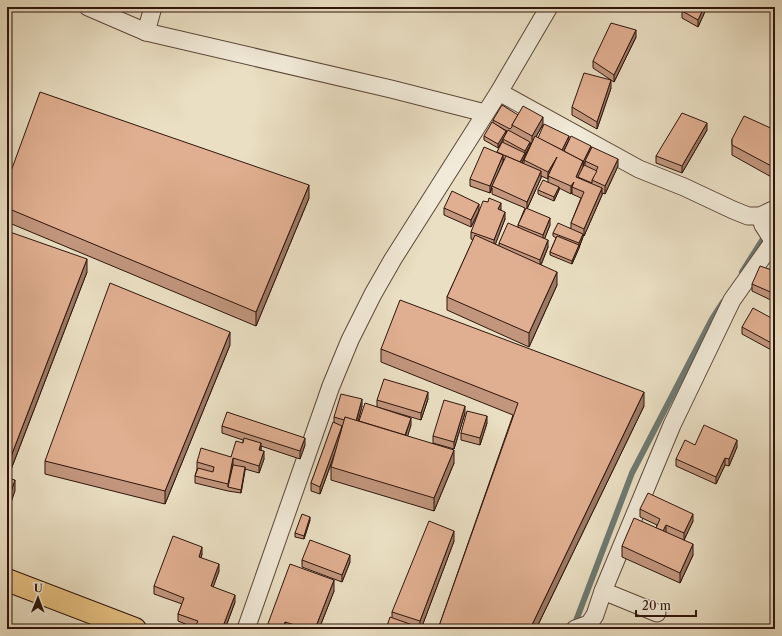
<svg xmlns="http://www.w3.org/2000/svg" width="782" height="636" viewBox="0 0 782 636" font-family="'Libre Caslon Text',serif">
  <rect width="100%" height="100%" fill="#eadfc3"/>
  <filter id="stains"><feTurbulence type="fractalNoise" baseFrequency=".005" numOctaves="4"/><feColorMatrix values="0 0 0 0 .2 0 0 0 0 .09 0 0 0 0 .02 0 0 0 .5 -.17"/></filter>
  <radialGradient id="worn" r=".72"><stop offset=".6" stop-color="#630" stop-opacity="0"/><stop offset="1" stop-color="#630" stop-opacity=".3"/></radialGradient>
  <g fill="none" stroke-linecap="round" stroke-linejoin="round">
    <!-- stream -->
    <g stroke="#6e7971" stroke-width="6">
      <polyline points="742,272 766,234 775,227"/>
      <polyline points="574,626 632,473 712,319 723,302"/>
    </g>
    <!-- minor casing -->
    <g stroke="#5d483a" stroke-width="19">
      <g id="minor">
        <polyline points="88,7 146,32 391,89 485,113"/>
        <polyline points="146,32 153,7"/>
        <polyline points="499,92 639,169 684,187 733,210 748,216 760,216 775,209"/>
        <polyline points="603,591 657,613"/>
        <polyline points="246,629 331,386 350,340 373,294 393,259 499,92 549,7"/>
        <polyline points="575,629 589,624 595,615 603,591 672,425 732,300 771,245 772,239 763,225 760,216"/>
      </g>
    </g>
    <!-- primary casing -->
    <g stroke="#2e150c" stroke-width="24">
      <polyline id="primary" points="7,580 135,629"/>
    </g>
    <!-- minor -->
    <use href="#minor" stroke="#f1ead8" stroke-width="17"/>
    <!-- primary -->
    <use href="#primary" stroke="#e5c082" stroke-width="22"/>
  </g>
  <!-- wall -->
  <g fill="#c1967d" stroke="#2e150c" fill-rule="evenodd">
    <polygon points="684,7 707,7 698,27 682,18 682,11"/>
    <polygon points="636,37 614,82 593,68 593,61"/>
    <polygon points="611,88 597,129 572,115 572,107"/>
    <path d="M518,115L543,124L536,137L538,138L569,140L563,151L591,149L618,166L605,194L602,193V195L584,236L583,235V237L579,248L572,264L550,255V252L556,238L553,236V233L571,228V223L581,198L572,194V192L571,194L559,188V190L554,201L538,194V190L548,182V179L541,176V178L527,209L550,225L544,239L548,247L541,265L557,285L529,347L447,310V297L473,240L471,239V232L501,210L505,219L495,244L499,246V243L518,228V225L525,208L492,194V188L490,193L470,186V179L497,152L503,142V140L498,148L484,140V136L506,134L507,131L493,123V120ZM530,143L531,144L524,160V163H522L525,156V155L530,145ZM503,159H504L498,173L503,162ZM585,161V165L583,168V165Z"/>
    <polygon points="707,130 682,173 656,163 656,156"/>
    <polygon points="775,130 775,179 732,155 732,139"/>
    <polygon points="7,182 309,198 256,326 7,222"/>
    <polygon points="444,208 479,211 471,227 444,215"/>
    <polygon points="7,231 87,272 10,472 7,470"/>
    <polygon points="775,271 775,302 752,291 752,284"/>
    <polygon points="775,320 775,352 742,334 742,327"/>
    <polygon points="230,345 165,504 45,474 45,461"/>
    <polygon points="381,349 644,406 536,629 438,629 513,415 381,362"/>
    <polygon points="428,399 421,420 377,407 377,400"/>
    <polygon points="362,406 358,421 411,425 407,436 454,463 434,511 331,480 331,467 337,448 320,494 311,491 311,483 334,423 334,417"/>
    <polygon points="465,413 454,449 433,443 433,436"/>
    <polygon points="487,423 480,445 461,440 461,433"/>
    <polygon points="222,426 305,445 300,459 261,446 261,450 264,459 259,473 245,469 241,493 228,491 195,483 195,476 197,469 197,462 231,457 243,443 243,440 222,433"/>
    <polygon points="695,445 737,447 729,466 725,465 716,484 676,466 676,459"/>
    <polygon points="640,509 693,521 684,540 693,555 680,583 622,557 622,546 656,528 657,525 640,517"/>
    <polygon points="310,520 304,539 295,537 295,533"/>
    <polygon points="454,541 421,629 386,629 392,617 392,612"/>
    <polygon points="202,554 201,558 219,571 213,587 235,602 225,629 195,629 195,628 178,621 178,614 182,604 154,594 154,586"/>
    <polygon points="302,560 350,562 342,582 302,567"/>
    <polygon points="334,591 319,629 266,629"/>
  </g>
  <!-- shaded-wall -->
  <g fill="#9d7a66" stroke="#2e150c">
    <polygon points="704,7 707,7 698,27 698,20"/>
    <polygon points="636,30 636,37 614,82 614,75"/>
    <polygon points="611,80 611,88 597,129 597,122"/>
    <polygon points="543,117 543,124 532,144 532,136"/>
    <polygon points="707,123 707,130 682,173 682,166"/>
    <polygon points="506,131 506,134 498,148 498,144"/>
    <polygon points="569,136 569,140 562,154 562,150"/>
    <polygon points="530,142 530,145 525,155 525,151"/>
    <polygon points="591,146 591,149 583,166 583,162"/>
    <polygon points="525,153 525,156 520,167 520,163"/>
    <polygon points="503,155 503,162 492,187 492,186 490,193 490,186"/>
    <polygon points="557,157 548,176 548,179 548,172"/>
    <polygon points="618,159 618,166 605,194 605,186"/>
    <polygon points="583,161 583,168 579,178 576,177"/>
    <polygon points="541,171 541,178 527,209 527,202"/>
    <polygon points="574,182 572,187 572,192 571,194 571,186"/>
    <polygon points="309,185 309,198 256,326 256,312"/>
    <polygon points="559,187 559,190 554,201 554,197"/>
    <polygon points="602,188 602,195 584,236 584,229"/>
    <polygon points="501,203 501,210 498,209"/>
    <polygon points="479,204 479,211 471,227 471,220"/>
    <polygon points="505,212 505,219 494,248 494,240"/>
    <polygon points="550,218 550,225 543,243 543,235"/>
    <polygon points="583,234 583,237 579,247 579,243"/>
    <polygon points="548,240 548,247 540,267 540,260"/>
    <polygon points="579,245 579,248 572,264 572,261"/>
    <polygon points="87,259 87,272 10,472 10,459"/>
    <polygon points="557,272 557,285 529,347 529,333"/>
    <polygon points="230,332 230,345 165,504 165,491"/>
    <polygon points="428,392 428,399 421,420 421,413"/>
    <polygon points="644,392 644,406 536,629 530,629"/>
    <polygon points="362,399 362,406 356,430 356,423"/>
    <polygon points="465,406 465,413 454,449 454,442"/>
    <polygon points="487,416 487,423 480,445 480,438"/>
    <polygon points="411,418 411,425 405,445 405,437"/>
    <polygon points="342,426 342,433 320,494 320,487"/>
    <polygon points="305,438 305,445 300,459 300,451"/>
    <polygon points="737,440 737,447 729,466 729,459"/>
    <polygon points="261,443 261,450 259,450"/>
    <polygon points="454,450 454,463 434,511 434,498"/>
    <polygon points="264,451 264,459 259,473 259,466"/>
    <polygon points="233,458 233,465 228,487 228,484"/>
    <polygon points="725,458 725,465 716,484 716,477"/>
    <polygon points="245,467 245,471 241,493 241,490"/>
    <polygon points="15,480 15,491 7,514 7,503"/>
    <polygon points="693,514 693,521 684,540 684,533"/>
    <polygon points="310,517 310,520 304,539 304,536"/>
    <polygon points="666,525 666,532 662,539 662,532"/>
    <polygon points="454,531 454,541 421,629 420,629 420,621"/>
    <polygon points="693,544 693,555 680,583 680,573"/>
    <polygon points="202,547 202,554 199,564 199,557"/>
    <polygon points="350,555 350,562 342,582 342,575"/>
    <polygon points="219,564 219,571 211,593 211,586"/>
    <polygon points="334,580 334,591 319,629 315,629"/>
    <polygon points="235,595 235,602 225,629 222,629"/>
    <polygon points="285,622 285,629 283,629"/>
  </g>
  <!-- building -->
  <g fill="#e0af91" stroke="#2e150c">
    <polygon points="684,7 704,7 698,20 682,11"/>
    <polygon points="611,23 636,30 614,75 593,61"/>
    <polygon points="584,73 611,80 597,122 572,107"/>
    <polygon points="40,92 309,185 256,312 7,208 7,182"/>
    <polygon points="502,105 518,115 512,125 512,127 510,129 493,120"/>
    <polygon points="523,106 543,117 532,136 512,125"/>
    <polygon points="682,113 707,123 682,166 656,156"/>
    <polygon points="744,116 775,130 775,168 732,145 732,139"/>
    <polygon points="492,122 506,131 498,144 484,136"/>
    <polygon points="544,124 569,136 562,150 538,138"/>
    <polygon points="508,130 530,142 525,151 503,139"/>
    <polygon points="535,136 583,161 576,177 602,188 584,229 571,223 584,192 572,187 574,182 571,186 548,176 557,157 548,172 524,160"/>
    <polygon points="571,136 591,146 583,162 583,161 564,151"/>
    <polygon points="502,142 525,153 520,162 497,152"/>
    <polygon points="484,147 503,155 490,186 470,179"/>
    <polygon points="592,147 618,159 605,186 592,180 598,167 585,161"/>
    <polygon points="506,156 541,171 527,202 492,186"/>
    <polygon points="584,165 597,171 592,180 592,183 578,177"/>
    <polygon points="543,180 559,187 554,197 538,190"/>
    <polygon points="452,191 479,204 471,220 444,208"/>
    <polygon points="489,198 501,203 498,209 505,212 494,240 471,232 483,201 488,202"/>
    <polygon points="526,208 550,218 543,235 518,225"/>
    <polygon points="508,223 548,240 540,260 499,243"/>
    <polygon points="558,223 583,234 579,243 553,233"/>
    <polygon points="7,231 87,259 10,459 7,456"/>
    <polygon points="475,235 557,272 529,333 447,297"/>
    <polygon points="557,236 579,245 572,261 550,252"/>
    <polygon points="760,266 775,271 775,294 752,284"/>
    <polygon points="110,283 230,332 165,491 45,461"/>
    <polygon points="400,300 644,392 530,629 438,629 518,403 381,349"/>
    <polygon points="753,308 775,320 775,345 742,327"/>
    <polygon points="384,379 428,392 421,413 377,400"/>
    <polygon points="341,394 362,399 356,421 345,417 344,420 334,417"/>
    <polygon points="444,400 465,406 454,442 433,436"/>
    <polygon points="365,403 411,418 405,435 359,421"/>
    <polygon points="467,411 487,416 480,438 461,433"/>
    <polygon points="227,412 305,438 300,451 222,426"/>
    <polygon points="345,417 454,450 434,498 331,467"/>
    <polygon points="333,422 342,426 320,487 311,483"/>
    <polygon points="704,425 737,440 729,459 725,458 716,477 676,459 685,440 695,445"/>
    <polygon points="244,438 261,443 259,450 264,451 259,466 233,458 228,484 195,476 198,468 213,472 214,467 197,462 201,448 231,457 236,441 243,443"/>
    <polygon points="233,465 245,467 241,490 228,487"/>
    <polygon points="7,478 15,480 7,503"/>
    <polygon points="648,493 693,514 684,533 666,525 663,531 656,528 660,519 640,509"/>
    <polygon points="302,514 310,517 304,536 295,533"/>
    <polygon points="634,518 693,544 680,573 622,546"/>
    <polygon points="429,521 454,531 420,621 392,612"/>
    <polygon points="173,536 202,547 199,557 219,564 211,586 235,595 222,629 200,629 195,627 198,621 178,614 184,598 154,586"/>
    <polygon points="310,540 350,555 342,575 302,560"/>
    <polygon points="290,564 334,580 315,629 297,629 298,626 285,622 283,629 266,629"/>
    <polygon points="390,617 418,627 417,629 386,629"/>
    <polygon points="7,624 20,629 7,629"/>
  </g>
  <!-- margin -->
  <rect width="782" height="636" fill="none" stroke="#eadfc3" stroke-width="24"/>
  <rect x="8" y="8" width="766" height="620" fill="none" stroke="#2e150c" stroke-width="2"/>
  <rect x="12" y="12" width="758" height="612" fill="none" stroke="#2e150c"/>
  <!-- north arrow -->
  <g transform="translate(38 598) rotate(1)" stroke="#f1ead8" stroke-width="3" paint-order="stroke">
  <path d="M0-3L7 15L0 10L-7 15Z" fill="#2e150c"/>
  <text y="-6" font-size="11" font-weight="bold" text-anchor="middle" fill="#2e150c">U</text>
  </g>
  <!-- scale -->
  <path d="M636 610v6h60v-6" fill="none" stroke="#2e150c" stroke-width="2"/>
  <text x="642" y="610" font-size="12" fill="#2e150c" stroke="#f1ead8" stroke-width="3" paint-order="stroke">20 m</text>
  <rect width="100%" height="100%" filter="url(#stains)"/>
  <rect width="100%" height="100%" fill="url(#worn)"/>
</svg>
